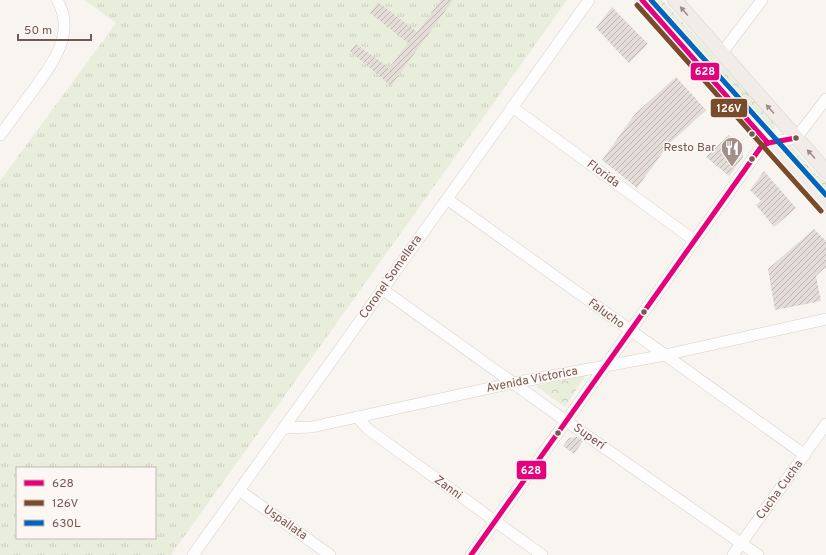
<svg xmlns="http://www.w3.org/2000/svg" width="826" height="555" viewBox="0 0 826 555" font-family="Overpass,sans-serif">
  <defs>
    <pattern id="grass-tufts" width="24" height="20" patternUnits="userSpaceOnUse"><rect width="24" height="20" fill="#e9eddc"/><path d="M3 7l-1-3M5 7V3M7 7l1-3M15 17l-1-3M17 17v-4M19 17l1-3" fill="none" stroke="#cbcdbf"/></pattern>
    <pattern id="park-crowns" width="20" height="18" patternUnits="userSpaceOnUse"><rect width="20" height="18" fill="#e9eddc"/><path d="M2 6a3 3 0 1 1 6 0M12 15a3 3 0 1 1 6 0" fill="none" stroke="#cbcdbf"/></pattern>
    <pattern id="building-hatch" width="6" height="6" patternUnits="userSpaceOnUse"><rect width="6" height="6" fill="#e4dcd7"/><path d="M-1 1l2-2M0 6l6-6M5 7l2-2" fill="none" stroke="#bdb5b1"/></pattern>
  </defs>
  <rect width="100%" height="100%" fill="#f8f4f0"/>
  <!-- grass -->
  <path fill="url(#grass-tufts)" fill-rule="evenodd" d="M84,0H567L171,555H0V181L116,23ZM17,468H155V538H17Z"/>
  <!-- park -->
  <g fill="url(#park-crowns)">
    <polygon points="646,0 662,0 775,123 774,131 770,132 766,131"/>
    <polygon points="787,143 791,145 816,175 826,181 826,197 781,146"/>
    <polygon points="586,375 565,407 536,386"/>
  </g>
  <!-- building -->
  <g fill="url(#building-hatch)">
    <polygon points="441,0 453,0 391,86 350,51 356,44 389,68 408,43 370,13 378,2 417,32"/>
    <polygon points="612,7 648,44 629,63 596,28"/>
    <polygon points="676,77 706,110 668,145 637,188 602,160 635,114"/>
    <polygon points="729,135 743,147 743,157 729,176 706,157"/>
    <polygon points="764,171 796,208 774,227 756,205 761,201 750,190"/>
    <polygon points="814,229 826,241 826,267 816,276 821,301 775,310 768,269"/>
    <polygon points="577,437 583,441 574,454 563,446 569,438"/>
  </g>
  <g fill="none" stroke-linecap="round" stroke-linejoin="round">
    <!-- minor casing -->
    <g stroke="#d6cfcc" stroke-width="12">
      <g id="minor">
        <polyline points="721,54 762,0"/>
        <polyline points="512,107 695,241"/>
        <path d="M0,135C11,121 21,106 32,92C51,66 77,33 57,0"/>
        <polyline points="447,199 805,455"/>
        <polyline points="382,289 566,421 758,555"/>
        <polyline points="357,417 369,430 542,555"/>
        <polyline points="285,428 312,427 513,383 665,355 826,319"/>
        <polyline points="240,491 330,555"/>
        <polyline points="193,555 589,0"/>
        <polyline points="471,555 761,147 768,143 796,138 826,99"/>
        <polyline points="733,555 826,424"/>
      </g>
    </g>
    <!-- major casing -->
    <g stroke="#d9d0cd" stroke-width="15">
      <g id="major">
        <polyline points="642,0 826,206"/>
        <polyline points="675,0 826,171"/>
      </g>
    </g>
    <!-- minor -->
    <use href="#minor" stroke="#fefdfd" stroke-width="11"/>
    <!-- major -->
    <use href="#major" stroke="#f1ece8" stroke-width="14"/>
    <!-- bus-1 casing -->
    <g stroke="#fdf7f3" stroke-width="8">
      <g id="bus-1">
        <polyline points="642,0 768,143"/>
        <polyline points="471,555 761,147 768,143 796,138"/>
      </g>
    </g>
    <!-- bus-2 casing -->
    <g stroke="#fdf7f3" stroke-width="8">
      <polyline id="bus-2" points="637,5 821,211"/>
    </g>
    <!-- bus-3 casing -->
    <g stroke="#fdf7f3" stroke-width="8">
      <polyline id="bus-3" points="651,0 826,195"/>
    </g>
    <!-- bus-1 -->
    <use href="#bus-1" stroke="#e5007d" stroke-width="5"/>
    <!-- bus-2 -->
    <use href="#bus-2" stroke="#7a4b2a" stroke-width="5"/>
    <!-- bus-3 -->
    <use href="#bus-3" stroke="#0065bd" stroke-width="5"/>
  </g>
  <!-- one-way arrows -->
  <defs><path id="oneway-solid" d="M-6-.8H1V-3.2L6.5 0L1 3.2V.8H-6Z"/></defs>
  <g fill="#a08c86">
    <use href="#oneway-solid" transform="translate(684 11) rotate(-131)"/>
    <use href="#oneway-solid" transform="translate(770 109) rotate(-132)"/>
    <use href="#oneway-solid" transform="translate(811 154) rotate(-132)"/>
  </g>
  <!-- icons -->
  <defs>
    <g id="restaurant-pin" transform="scale(1.15)"><path d="M0 17L-7.5 6A9.5 9.5 0 1 1 7.5 6Z" fill="#a28f89" stroke="#fdf7f3"/><path d="M-5-6h1v4h1v-4h1v4h1v-4h1v5L-1.5 .5V6h-2V.5L-5-1ZM5-6V6H3V1.5H1.5Q1.5-4 5-6Z" fill="#fff"/></g>
  </defs>
  <g fill-rule="evenodd">
    <use href="#restaurant-pin" x="732" y="148"/>
  </g>
  <!-- markers -->
  <g fill="#745851" stroke="#fdf7f3" stroke-width="1.5">
    <circle cx="752" cy="134" r="3.5"/>
    <circle cx="796" cy="138" r="3.5"/>
    <circle cx="752" cy="159" r="3.5"/>
    <circle cx="644" cy="312" r="3.5"/>
    <circle cx="558" cy="433" r="3.5"/>
  </g>
  <g text-anchor="middle" dominant-baseline="central" stroke-width="3" stroke-linejoin="round" paint-order="stroke">
    <!-- poi labels -->
    <g font-size="12" fill="#745851" stroke="#fdf7f3" text-anchor="end">
      <text x="716" y="148">Resto Bar</text>
    </g>
    <!-- street labels -->
    <g font-size="12" fill="#745851" stroke="#fdf7f3">
      <text transform="translate(603 174) rotate(36)">Florida</text>
      <text transform="translate(391 277) rotate(-55)">Coronel Somellera</text>
      <text transform="translate(606 314) rotate(36)">Falucho</text>
      <text transform="translate(532 380) rotate(-11)">Avenida Victorica</text>
      <text transform="translate(589 437) rotate(35)">Superí</text>
      <text transform="translate(448 488) rotate(36)">Zanni</text>
      <text transform="translate(780 490) rotate(-54)">Cucha Cucha</text>
      <text transform="translate(285 523) rotate(35)">Uspallata</text>
    </g>
  </g>
  <g stroke="#fdf7f3" stroke-width="1.5">
    <rect x="690" y="62" width="30" height="19" rx="4" fill="#e5007d"/>
    <rect x="710" y="98" width="38" height="20" rx="4" fill="#7a4b2a"/>
    <rect x="516" y="460" width="31" height="20" rx="4" fill="#e5007d"/>
  </g>
  <g font-size="11" text-anchor="middle" font-weight="bold" fill="#fff">
    <text x="705" y="75">628</text>
    <text x="729" y="112">126V</text>
    <text x="531" y="474">628</text>
  </g>
  <!-- legend -->
  <rect x="16" y="467" width="140" height="72" fill="#fdf7f3" stroke="#c6b7b2"/>
  <rect x="24" y="480" width="20" height="6" fill="#e5007d" stroke="#c6b7b2"/>
  <text x="52" y="487" font-size="12" fill="#745851">628</text>
  <rect x="24" y="500" width="20" height="6" fill="#7a4b2a" stroke="#c6b7b2"/>
  <text x="52" y="507" font-size="12" fill="#745851">126V</text>
  <rect x="24" y="520" width="20" height="6" fill="#0065bd" stroke="#c6b7b2"/>
  <text x="52" y="527" font-size="12" fill="#745851">630L</text>
  <!-- scale -->
  <path d="M18 34v6h73v-6" fill="none" stroke="#745851" stroke-width="2"/>
  <text x="24" y="34" font-size="12" fill="#745851" stroke="#fdf7f3" stroke-width="3" paint-order="stroke">50 m</text>
</svg>
